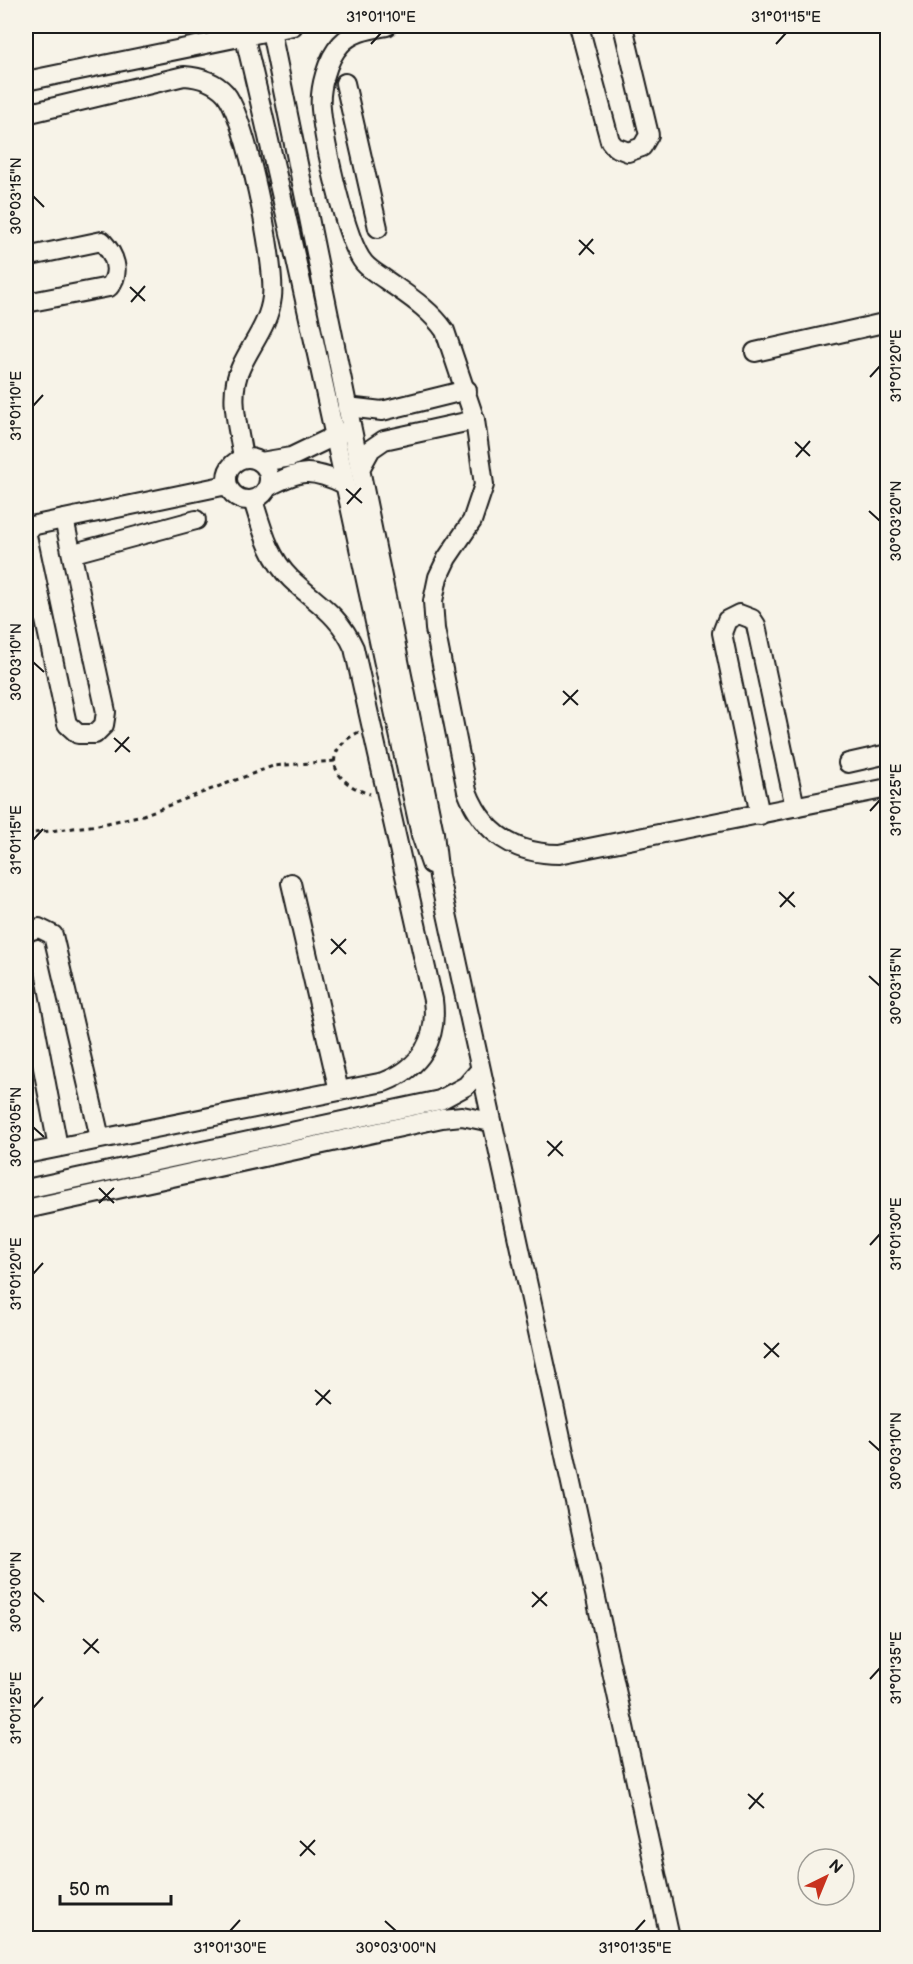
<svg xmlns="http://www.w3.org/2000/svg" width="913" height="1964" viewBox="0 0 913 1964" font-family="'Balsamiq Sans',sans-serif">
  <rect width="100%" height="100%" fill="#f7f3e8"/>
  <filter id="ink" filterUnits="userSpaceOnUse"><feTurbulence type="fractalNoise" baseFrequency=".0167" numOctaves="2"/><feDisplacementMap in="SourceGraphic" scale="12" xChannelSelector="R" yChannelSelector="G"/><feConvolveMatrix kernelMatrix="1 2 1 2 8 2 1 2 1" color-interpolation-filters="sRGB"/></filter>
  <g filter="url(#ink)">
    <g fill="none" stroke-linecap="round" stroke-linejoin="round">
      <!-- minor casing -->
      <g stroke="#1c1c1c" stroke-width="22">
        <g id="minor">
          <path d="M387,26C371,29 353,31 341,44C327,59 319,89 321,109C324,141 345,240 364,263C370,270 379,275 386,280C407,295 430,309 445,331L475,420L484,485L472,521L447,558L438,577L433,601L435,629L467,791C483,833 515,854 559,854L888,788"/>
          <polyline points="579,26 610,141 615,147 628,152 642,147 649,135 623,26"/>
          <polyline points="271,31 434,833 439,877 670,1938"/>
          <path d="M245,38C308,303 363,569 421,835L431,864"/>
          <polyline points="26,81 293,26"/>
          <polyline points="345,83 378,228"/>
          <path d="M26,114L184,76C200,77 214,81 225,93C246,117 276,264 272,297C269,324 252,343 241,367C227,395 239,429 243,458"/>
          <path d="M26,257L102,241C114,254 122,272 109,287L26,303"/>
          <polyline points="755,352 888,322"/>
          <polyline points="347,407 382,411 467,390"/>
          <circle cx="248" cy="479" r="21"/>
          <polyline points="261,462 291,457 343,432"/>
          <polyline points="360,469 371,449 384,440 475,420"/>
          <path d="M268,487C300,470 310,468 344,484"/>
          <polyline points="26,527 227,485"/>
          <polyline points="26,531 67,724 78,734 95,734 104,725 106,712 64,519"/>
          <polyline points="74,553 196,520"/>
          <polyline points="848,763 888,754"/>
          <polyline points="760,815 722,633 727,620 739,614 752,619 756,625 795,807"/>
          <polyline points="291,883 339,1091"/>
          <polyline points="26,932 39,928 53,935 100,1138"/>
          <polyline points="26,978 58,1147"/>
          <path d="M26,1154L384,1082C421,1068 438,1039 433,1000L354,648C339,614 316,603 291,579C269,558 262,529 253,500"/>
          <polyline points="26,1189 440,1100 466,1086 480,1070"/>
          <polyline points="26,1209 442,1118 462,1116 491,1122"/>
        </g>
      </g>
      <!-- path -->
      <g stroke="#1c1c1c" stroke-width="3" stroke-dasharray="4.5 4.5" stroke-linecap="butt">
        <path d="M359,732C319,752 332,783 370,794"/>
        <polyline points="26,834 98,825 143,815 273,766 335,761"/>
      </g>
      <!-- minor -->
      <use href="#minor" stroke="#f7f3e8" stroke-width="18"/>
    </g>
  </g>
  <!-- ticks -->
  <path fill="none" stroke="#1c1c1c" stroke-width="2" d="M371,44L381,33M776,44L786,33M33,196L44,207M579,240L594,254M579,255L593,239M130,287L145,301M131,302L145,286M870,377L880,366M33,406L43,395M795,442L810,456M796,457L810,441M346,489L362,503M347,504L361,488M869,511L880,521M33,662L44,672M563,691L578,705M563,705L578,690M114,738L130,752M115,752L129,737M870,811L880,800M33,840L43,829M779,892L795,907M780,907L794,892M331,939L346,954M331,954L346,939M869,976L880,986M33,1127L44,1137M547,1141L563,1156M548,1156L562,1141M99,1188L114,1203M99,1203L114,1188M870,1245L880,1234M33,1274L43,1263M764,1343L779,1357M764,1358L779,1343M315,1390L331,1404M316,1405L330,1390M869,1441L880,1451M33,1592L44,1602M532,1592L547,1606M532,1607L547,1592M83,1639L99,1653M84,1654L98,1639M870,1679L880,1668M33,1708L43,1697M748,1794L764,1808M749,1809L763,1793M300,1841L315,1855M300,1856L315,1840M385,1921L396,1931M230,1931L240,1920M635,1931L645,1920"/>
  <!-- margin -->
  <rect width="913" height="1964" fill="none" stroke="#f7f3e8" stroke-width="66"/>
  <!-- north arrow -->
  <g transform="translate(826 1877) rotate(43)"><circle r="28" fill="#f7f3e8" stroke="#9f9d96" stroke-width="1.5"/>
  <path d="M0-4.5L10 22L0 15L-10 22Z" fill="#c8321e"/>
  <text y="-9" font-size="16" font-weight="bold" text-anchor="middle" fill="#1c1c1c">N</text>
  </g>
  <!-- scale -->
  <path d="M60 1895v9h111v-9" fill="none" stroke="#1c1c1c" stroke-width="3"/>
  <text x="69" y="1895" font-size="18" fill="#1c1c1c" stroke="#f7f3e8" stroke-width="4.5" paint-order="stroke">50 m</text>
  <rect x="33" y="33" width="847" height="1898" fill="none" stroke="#1c1c1c" stroke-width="2"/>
  <g font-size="15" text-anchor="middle" fill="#1c1c1c">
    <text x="381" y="22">31°01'10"E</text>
    <text x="786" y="22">31°01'15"E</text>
    <text transform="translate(16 196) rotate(-90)" y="5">30°03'15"N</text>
    <text transform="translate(896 366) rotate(-90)" y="5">31°01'20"E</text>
    <text transform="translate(16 406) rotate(-90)" y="5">31°01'10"E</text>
    <text transform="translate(896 521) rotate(-90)" y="5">30°03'20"N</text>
    <text transform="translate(16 662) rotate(-90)" y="5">30°03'10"N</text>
    <text transform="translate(896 800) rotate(-90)" y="5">31°01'25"E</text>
    <text transform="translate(16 840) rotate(-90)" y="5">31°01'15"E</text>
    <text transform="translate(896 986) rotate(-90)" y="5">30°03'15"N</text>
    <text transform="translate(16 1127) rotate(-90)" y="5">30°03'05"N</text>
    <text transform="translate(896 1234) rotate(-90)" y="5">31°01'30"E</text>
    <text transform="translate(16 1274) rotate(-90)" y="5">31°01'20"E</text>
    <text transform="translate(896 1451) rotate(-90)" y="5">30°03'10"N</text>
    <text transform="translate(16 1592) rotate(-90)" y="5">30°03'00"N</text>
    <text transform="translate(896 1668) rotate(-90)" y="5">31°01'35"E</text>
    <text transform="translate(16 1708) rotate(-90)" y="5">31°01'25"E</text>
    <text x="230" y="1953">31°01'30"E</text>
    <text x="396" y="1953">30°03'00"N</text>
    <text x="635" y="1953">31°01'35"E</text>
  </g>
</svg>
